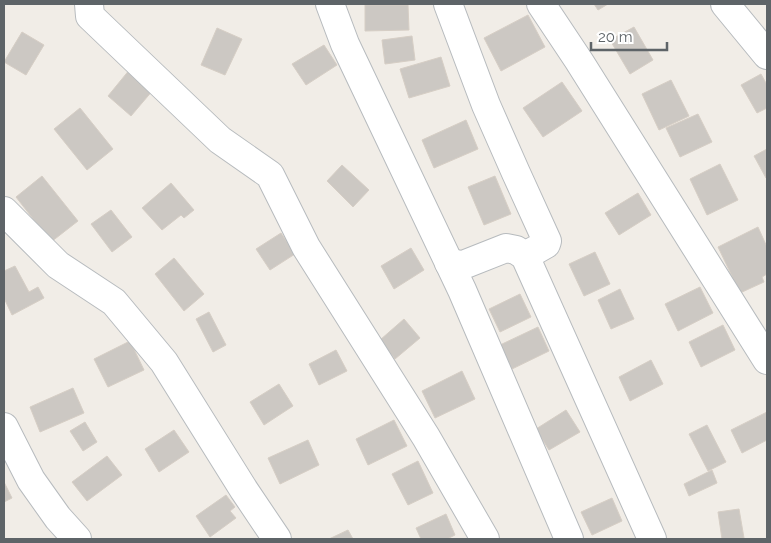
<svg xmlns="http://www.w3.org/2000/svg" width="771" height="543" viewBox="0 0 771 543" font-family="Raleway,sans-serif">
  <rect width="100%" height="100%" fill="#f1ede7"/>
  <!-- building -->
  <g fill="#ccc8c3" stroke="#d6cec5">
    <polygon points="594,4 608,4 598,10"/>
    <polygon points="365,5 408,5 409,30 365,31"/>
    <polygon points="528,15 545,47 501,71 484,38"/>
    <polygon points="634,27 653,60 630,74 610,40"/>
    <polygon points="217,28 242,39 225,75 201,65"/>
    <polygon points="22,32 44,45 26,75 4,62"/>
    <polygon points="412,36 415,60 385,64 382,40"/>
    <polygon points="324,45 337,65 306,85 292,64"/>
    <polygon points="441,57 450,86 409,98 400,69"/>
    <polygon points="135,63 159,83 131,116 108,96"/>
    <polygon points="761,74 767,85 767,108 757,113 741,85"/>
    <polygon points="671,80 689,116 659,130 642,94"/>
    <polygon points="562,82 582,111 543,137 523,108"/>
    <polygon points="80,108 113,149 87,170 54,129"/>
    <polygon points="698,114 712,142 680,157 666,128"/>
    <polygon points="466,120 478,149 434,168 422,140"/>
    <polygon points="767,149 767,177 766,178 754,156"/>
    <polygon points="720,164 738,200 707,215 690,179"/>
    <polygon points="342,165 369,190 353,207 327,181"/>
    <polygon points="42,176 78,221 51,242 16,197"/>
    <polygon points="495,176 511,214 484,225 468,187"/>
    <polygon points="171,183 194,210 184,218 181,215 162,230 142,208"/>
    <polygon points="638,193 651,215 619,235 605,213"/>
    <polygon points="111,210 132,237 112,252 91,224"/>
    <polygon points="758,227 767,247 767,274 762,277 764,282 740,293 718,247"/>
    <polygon points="281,233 295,254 270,270 256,249"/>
    <polygon points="411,248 424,270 394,289 381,266"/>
    <polygon points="595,252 610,284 584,296 569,264"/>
    <polygon points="174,258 204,294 184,311 155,274"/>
    <polygon points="15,266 29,292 38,287 44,298 12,315 4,298 4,271"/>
    <polygon points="700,287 713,313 678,331 665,304"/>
    <polygon points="620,289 634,319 611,329 598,300"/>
    <polygon points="520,294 531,317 500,332 489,309"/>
    <polygon points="209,312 226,345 213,352 196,319"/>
    <polygon points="404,319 420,338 395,359 380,340"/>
    <polygon points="723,325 735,350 701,367 689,342"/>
    <polygon points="538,327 549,351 512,369 500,345"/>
    <polygon points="130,341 144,370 108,387 94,359"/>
    <polygon points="336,350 347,371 319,385 309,364"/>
    <polygon points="651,360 663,384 630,401 619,377"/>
    <polygon points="462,371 475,399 435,418 422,391"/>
    <polygon points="279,384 293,406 264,425 250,402"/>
    <polygon points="73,388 84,413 40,432 30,407"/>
    <polygon points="566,410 580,432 549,450 536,429"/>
    <polygon points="767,412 767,440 742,453 731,430"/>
    <polygon points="394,420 407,446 368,465 356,439"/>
    <polygon points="85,422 97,442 83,451 70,431"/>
    <polygon points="707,425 726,462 708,471 689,434"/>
    <polygon points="174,430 189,452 159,472 145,449"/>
    <polygon points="308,440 319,465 280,484 268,458"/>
    <polygon points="107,456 122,475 87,501 72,482"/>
    <polygon points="418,461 433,493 408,505 392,474"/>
    <polygon points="712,470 717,483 689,496 684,484"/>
    <polygon points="4,482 12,498 4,502"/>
    <polygon points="226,495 235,507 230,511 236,518 210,537 196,516"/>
    <polygon points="612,498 622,521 592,535 581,512"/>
    <polygon points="739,509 744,538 722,539 718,512"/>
    <polygon points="446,514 455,535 447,539 421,539 416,528"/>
    <polygon points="348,530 353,539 329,539"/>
  </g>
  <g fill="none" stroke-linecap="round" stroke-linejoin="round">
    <!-- minor casing -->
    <g stroke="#b7bbbe" stroke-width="30">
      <g id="minor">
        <polyline points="89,4 90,16 220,140 270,175 306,247 426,437 485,539"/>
        <polyline points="330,4 345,44 462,290 569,539"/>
        <polyline points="448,4 486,105 516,173 547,241 546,244 525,256"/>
        <polyline points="541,4 579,61 767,360"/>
        <polyline points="725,4 767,55"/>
        <polyline points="4,211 58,265 114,302 164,362 244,490 277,539"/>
        <polyline points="449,263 463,265 506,248 516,250 525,256 652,539"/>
        <polyline points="4,427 31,480 58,518 77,539"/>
      </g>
    </g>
    <!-- minor -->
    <use href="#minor" stroke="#fff" stroke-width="28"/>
  </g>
  <!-- border -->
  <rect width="771" height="543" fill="none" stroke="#5e6468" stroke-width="10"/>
  <!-- scale -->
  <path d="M591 42v8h76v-8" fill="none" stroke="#5e6468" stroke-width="2.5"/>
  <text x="598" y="42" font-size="15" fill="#5e6468" stroke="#ffffff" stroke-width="4" paint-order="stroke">20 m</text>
</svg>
